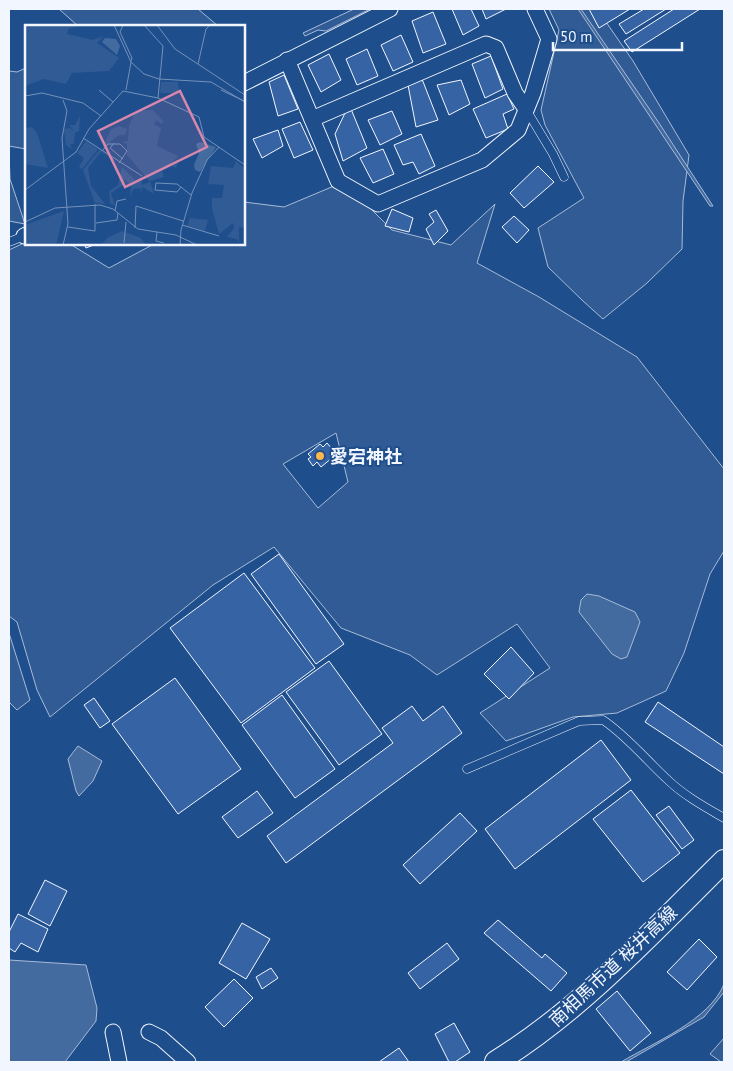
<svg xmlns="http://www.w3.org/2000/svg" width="733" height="1071" viewBox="0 0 733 1071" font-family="'PT Sans','Noto Sans JP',sans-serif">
  <rect width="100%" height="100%" fill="#1f4e8c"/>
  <!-- green -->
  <g fill="#305b95" stroke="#a8bbd7" fill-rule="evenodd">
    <polygon points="59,9 198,9 218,26 78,26"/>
    <polygon points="354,9 370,9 326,31 318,30 305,36 303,33"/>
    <polygon points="549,9 597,9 633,61 689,155 683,201 682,249 647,283 603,319 583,301 548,267 538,228 584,198 545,125 541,110 559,30"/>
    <polygon points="26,68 26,149 9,146 9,71 17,72"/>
    <polygon points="9,151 10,179 25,224 9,221"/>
    <path d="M334,186L364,202L392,230L451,245L495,204L477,263L539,297L637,357L724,469V551L710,574L684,653L666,691L617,713L573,717L506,741L480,713L550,668L517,624L437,675L410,655L341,628L274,547L213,585L50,717L37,690L17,622L9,616V250L26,242V244H70L109,268L154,244H244V202L284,207ZM336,433L348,482L318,508L283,464Z"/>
    <polygon points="9,633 30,700 17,710 9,702"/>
    <polygon points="724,1038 724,1062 721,1062 710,1054"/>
  </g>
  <!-- water -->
  <g fill="#446ba0" stroke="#a8bbd7">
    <polygon points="578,9 581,9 659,123 713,206 710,206"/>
    <polygon points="587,594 599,596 635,612 640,622 627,657 621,659 612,654 579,612 581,600"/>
    <polygon points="78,746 102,761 93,781 79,796 76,791 68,759"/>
    <polygon points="9,960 86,965 97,1008 96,1021 65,1062 9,1062"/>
    <path d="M724,984V992L704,1017L626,1062H621C653,1043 710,1020 724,984Z"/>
  </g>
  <!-- building -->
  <g fill="#3563a3" stroke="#f2f6ff">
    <polygon points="452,9 471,9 479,26 463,35"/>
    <polygon points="482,9 506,9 486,19"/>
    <polygon points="589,9 630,9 599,28"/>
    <polygon points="644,9 666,9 626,34 619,24"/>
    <polygon points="674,9 700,9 632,52 624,41"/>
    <polygon points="433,12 446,44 423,53 412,21"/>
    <polygon points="401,35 413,62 393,71 381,45"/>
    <polygon points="367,49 378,76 357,85 346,59"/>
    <polygon points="329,54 341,80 321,92 308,65"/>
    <polygon points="491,56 503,89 485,98 472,64"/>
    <polygon points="284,75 298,109 278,116 269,82"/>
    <polygon points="422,79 438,120 416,127 408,85"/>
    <polygon points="461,80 470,104 449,115 437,85"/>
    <polygon points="507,94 514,109 503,114 508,129 486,138 473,109"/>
    <polygon points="351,109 367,148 343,161 335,134 345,113"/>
    <polygon points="392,111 402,134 380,145 368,120"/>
    <polygon points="300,122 313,150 294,158 282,129"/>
    <polygon points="278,130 283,146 262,158 253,139"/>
    <polygon points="421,134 435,166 419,174 413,162 403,165 394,145"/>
    <polygon points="383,149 394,174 373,183 360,158"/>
    <polygon points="538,166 554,182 524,208 510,193"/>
    <polygon points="392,209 413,218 409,232 385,226"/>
    <polygon points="436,210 448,231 434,245 426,229 434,222 429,214"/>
    <polygon points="514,216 529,230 517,243 502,227"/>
    <polygon points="84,244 96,244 86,248"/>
    <polygon points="327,443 334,451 329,455 332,458 321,467 317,462 313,466 308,459 311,457 308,454 320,444 323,447"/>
    <polygon points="279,554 344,644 316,664 251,574"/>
    <polygon points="244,573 315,668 241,723 170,628"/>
    <polygon points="511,647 534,673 509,699 484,674"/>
    <polygon points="329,661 382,734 339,765 286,692"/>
    <polygon points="175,678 241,769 178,814 112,724"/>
    <polygon points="282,695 335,769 295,798 242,725"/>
    <polygon points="94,698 110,721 100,728 84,705"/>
    <polygon points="658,702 724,747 724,774 645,722"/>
    <polygon points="412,706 423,721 443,706 462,733 286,863 267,836 393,743 382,728"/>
    <polygon points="601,740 631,780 515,869 485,829"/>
    <polygon points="631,790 680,853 643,882 593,819"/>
    <polygon points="257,791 273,813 238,838 222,817"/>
    <polygon points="669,806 694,840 682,849 656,815"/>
    <polygon points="460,813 477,831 420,884 403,865"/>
    <polygon points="45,880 67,891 50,926 28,914"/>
    <polygon points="18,914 48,929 38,952 21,943 15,952 9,948 9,932"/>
    <polygon points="498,920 542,958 545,954 567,973 551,991 484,933"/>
    <polygon points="242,923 270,939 246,979 219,963"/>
    <polygon points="699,939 717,957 687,990 667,972"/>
    <polygon points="447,943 459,959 420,989 408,973"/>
    <polygon points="271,968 278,978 262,989 256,977"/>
    <polygon points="234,979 253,998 224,1027 205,1007"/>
    <polygon points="617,991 651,1033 630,1051 596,1009"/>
    <polygon points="454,1023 470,1052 455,1062 449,1062 435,1034"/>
    <polygon points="399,1048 409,1062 379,1062"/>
  </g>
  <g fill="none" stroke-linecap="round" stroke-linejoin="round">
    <!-- lane casing -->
    <g stroke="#f2f6ff" stroke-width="9">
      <g id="lane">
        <polyline points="527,111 553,154 564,177"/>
        <polyline points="9,242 24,236"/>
        <path d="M467,769L579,721L603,720C627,736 647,761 669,781C685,796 705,807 724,818"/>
      </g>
    </g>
    <!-- street casing -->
    <g stroke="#f2f6ff" stroke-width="17">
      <g id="street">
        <polyline points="287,60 338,181 378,204 482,160 518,130 533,93 549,39 535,9"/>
        <polyline points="244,83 390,9"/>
        <polyline points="312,119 486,44 496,48 515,93 526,109"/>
        <polyline points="24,236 26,235"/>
        <polyline points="113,1032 119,1062"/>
        <polyline points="149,1032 161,1038 188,1062"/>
      </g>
    </g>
    <!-- secondary casing -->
    <g stroke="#f2f6ff" stroke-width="24">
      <path id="secondary" d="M496,1062C582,1009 652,932 724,861"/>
    </g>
    <!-- lane -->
    <use href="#lane" stroke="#1f4e8c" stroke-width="8"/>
    <!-- street -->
    <use href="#street" stroke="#1f4e8c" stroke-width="15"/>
    <!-- secondary -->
    <use href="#secondary" stroke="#1f4e8c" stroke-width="22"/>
  </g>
  <!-- markers -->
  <circle fill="#ffb74d" stroke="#1f4e8c" stroke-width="2" cx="320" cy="456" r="5"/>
  <g text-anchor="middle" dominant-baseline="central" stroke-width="4" stroke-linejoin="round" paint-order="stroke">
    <!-- poi labels -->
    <g font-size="18" font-weight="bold" fill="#f2f6ff" stroke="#1f4e8c" text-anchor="start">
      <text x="330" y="456">愛宕神社</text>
    </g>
    <!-- street labels -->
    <g font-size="18" fill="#f2f6ff" stroke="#1f4e8c">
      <text transform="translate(613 966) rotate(-43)">南相馬市道 桜井高線</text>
    </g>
  </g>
  <!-- overview -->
  <g transform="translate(25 25)">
    <rect width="220" height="220" fill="#1f4e8c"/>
    <path d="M0,0H63L44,3L42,9L68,15L79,11L72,18L94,33L84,46L47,48L41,59L19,54L0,61ZM136,57H153L154,68H135ZM128,85L138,96L137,99L131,95L129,99L136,103L132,121L153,131L147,138L154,134L151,143L147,141L137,146L139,152L125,156L129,169L117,162L116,169L115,163L108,164L105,174L106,162L100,154L98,160L86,168L90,180L85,179L84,166L93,160L97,142L111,156L116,152L117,160L125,157L102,130V119L97,117L103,116L104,100L111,86ZM55,91L54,106L50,108L49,118L45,120L47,124L41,120L39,104L45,103L50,107L44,100H50ZM94,101L102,104L100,110H94L77,124L86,104ZM7,102L12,108L23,143L0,139V103ZM61,116L73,124L57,144L54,142L59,133L52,128ZM75,124L92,137L76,127L63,143L66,161L80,179L70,178L58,145ZM211,136L220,144V202L214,203V219L212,214L202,212L209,203L208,198L194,209L187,184V173H197L199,160L183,159L186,141L208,143ZM39,186L31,220H0V200ZM165,193L183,195L180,206L162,201ZM97,206L116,213L121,220H76L82,213Z" fill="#305b95"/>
    <path d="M80,13L91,14L95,21L92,30L77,17ZM175,117L191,122L175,147L170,145L169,140L174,128L171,119Z" fill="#446ba0"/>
    <path fill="none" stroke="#7391ba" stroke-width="1" d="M89,0L106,37L119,49L134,54L186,57L220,77M98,0L95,7L107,33L106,36M119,0L138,21L133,73L174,92L179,112L220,140M132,0L150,24L220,70M173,39L181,4L185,0M74,65L88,77M101,65L106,37M196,65L219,76M0,71L17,68L58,78L76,91M58,113L117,151M89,118L85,123L98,134M78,125L83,119H95L102,126L94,138M156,162L152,167L130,165L131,158L152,159L166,170M0,165L51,127L64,104L98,66L133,73M90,186L92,176L101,174M0,197L30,183L75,180L88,184L113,204L151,210L172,220M71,198L92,195L93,188M157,200L194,211M43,202L70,206V179M110,203L111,181L158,196M132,207L131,216L139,218M99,218L101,197M38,220L43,199L37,113L42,86L38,75M155,220L156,205L167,168L182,135L194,122"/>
    <path fill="#da87ad" fill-opacity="0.15" stroke="#da87ad" stroke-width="2.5" d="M155,66L182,122L100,162L73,106Z"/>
    <rect width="220" height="220" fill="none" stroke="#f2f6ff" stroke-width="2.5"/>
  </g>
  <!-- border -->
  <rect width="733" height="1071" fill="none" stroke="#f2f6ff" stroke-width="20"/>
  <!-- scale -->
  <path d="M553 42v8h129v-8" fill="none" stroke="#f2f6ff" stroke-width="2.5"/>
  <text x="560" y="42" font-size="15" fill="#f2f6ff" stroke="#1f4e8c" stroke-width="4" paint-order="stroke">50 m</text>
</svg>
